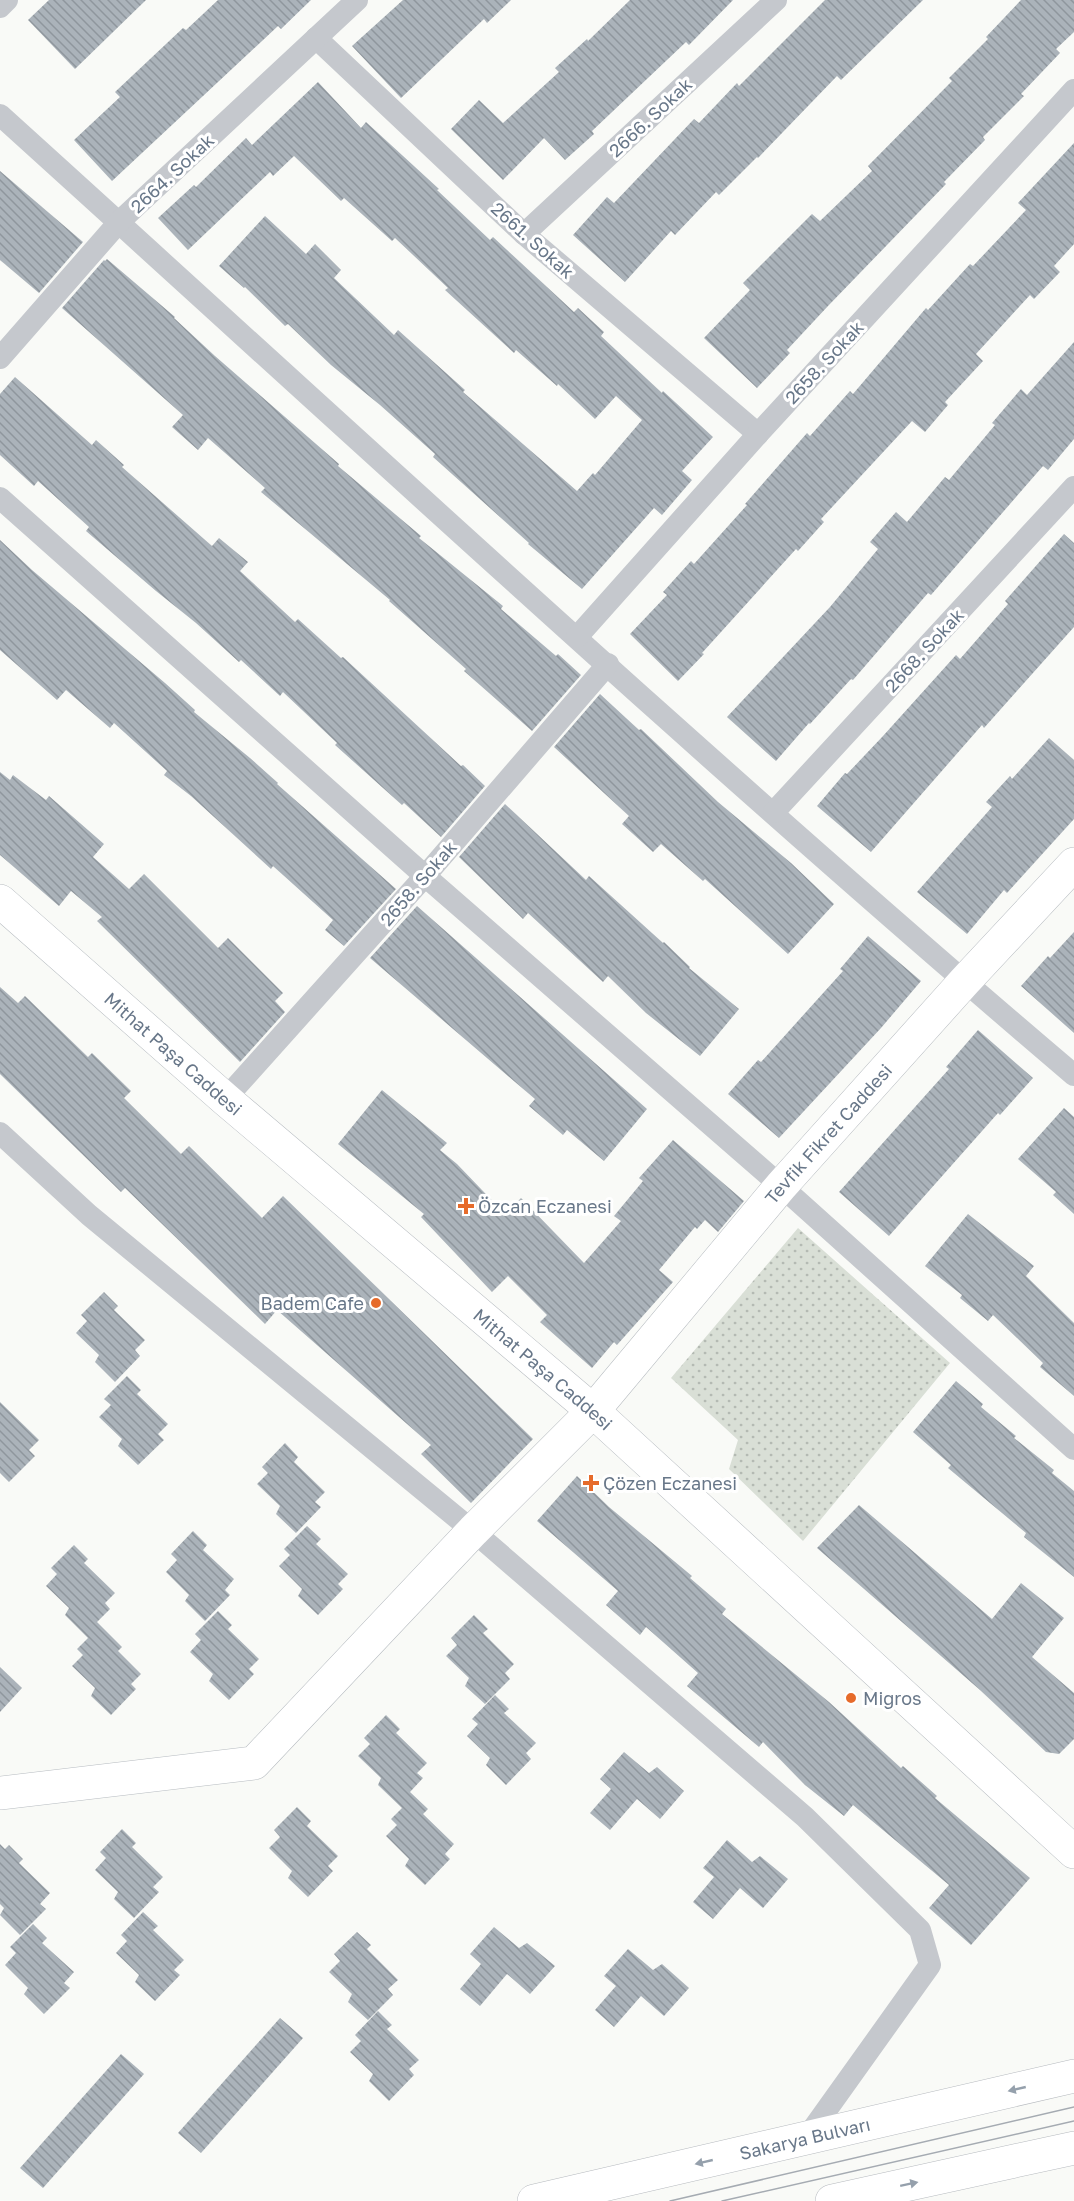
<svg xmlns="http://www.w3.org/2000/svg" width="1074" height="2201" viewBox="0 0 1074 2201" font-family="'Golos Text',sans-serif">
  <defs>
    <pattern id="park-dots" width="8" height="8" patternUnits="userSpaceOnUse" patternTransform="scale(1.5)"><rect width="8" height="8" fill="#d9dfd6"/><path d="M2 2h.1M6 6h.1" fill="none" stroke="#b4bab3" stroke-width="1.8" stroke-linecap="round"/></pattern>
    <pattern id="building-back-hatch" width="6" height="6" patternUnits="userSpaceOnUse" patternTransform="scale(1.5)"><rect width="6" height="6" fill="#abb3ba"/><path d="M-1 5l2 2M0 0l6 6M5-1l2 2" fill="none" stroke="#8f969d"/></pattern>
  </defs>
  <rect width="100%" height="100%" fill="#f9faf7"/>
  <!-- park -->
  <polygon fill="url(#park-dots)" points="798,1228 950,1363 803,1541 729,1469 738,1440 671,1378"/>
  <!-- building -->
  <g fill="url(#building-back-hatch)">
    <polygon points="49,0 146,0 75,69 28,20"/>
    <polygon points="218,0 311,0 281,29 278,26 112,181 74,140 120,97 115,92 183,28 186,30"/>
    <polygon points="403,0 511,0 487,23 484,19 401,98 352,46"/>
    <polygon points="630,0 733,0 689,45 686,42 592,131 594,134 565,160 544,138 503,180 451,129 479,100 503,123 559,72 555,68 587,39 588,41"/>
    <polygon points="825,0 923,0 841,80 837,76 758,158 757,157 719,195 716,192 675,235 671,231 625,282 573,235 607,197 614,203 694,119 699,123 737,83 739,86"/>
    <polygon points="1021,0 1074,0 1074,32 1056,49 1060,53 1021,94 1024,96 983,137 985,140 944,182 946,184 828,306 787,350 790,353 757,388 704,338 750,290 743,283 812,214 820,221 872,171 868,166 952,81 949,78 988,39 986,37"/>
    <polygon points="318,82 361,128 366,122 439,189 437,190 490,240 493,237 574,312 578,308 604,332 601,336 662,393 663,391 713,437 682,471 692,480 662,515 654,508 582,589 528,544 529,543 433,457 435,454 380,405 331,365 288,324 285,326 245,287 244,288 219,266 265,216 306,254 315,244 341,270 334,278 394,335 398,330 465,390 463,392 577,491 593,473 595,475 642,420 616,396 595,419 558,384 557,386 516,350 514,353 445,290 448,288 395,238 392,241 344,198 341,201 294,156 273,176 270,172 188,250 158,218 194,185 196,187 246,138 252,145"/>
    <polygon points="1074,143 1074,244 1054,266 1060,272 1034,299 1030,295 976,354 983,361 945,402 948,405 925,432 912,421 821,519 824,522 798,551 796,549 702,653 704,654 678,681 630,634 667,595 663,592 691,561 694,564 747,505 745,504 807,433 810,436 850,391 853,394 926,308 928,310 970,264 973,266 1026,210 1018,203"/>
    <polygon points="0,171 83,242 39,293 0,260"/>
    <polygon points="107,259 175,317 174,318 215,356 339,464 338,466 421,536 419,538 503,606 501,609 556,656 558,654 581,675 532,731 464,671 466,669 389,601 390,600 261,492 265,488 208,438 198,450 172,427 183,415 62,308 104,260 105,261"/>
    <polygon points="1074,342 1074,439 1048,470 1043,466 931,595 928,593 853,680 851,679 810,724 809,723 776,761 727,717 830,607 878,549 870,542 896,512 907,522 945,477 949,480 995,425 992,423 1021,389 1027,395"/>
    <polygon points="15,377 92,445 96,440 124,465 122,467 212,546 219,538 248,562 240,571 295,622 298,619 341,658 343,657 461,766 463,765 485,786 441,837 404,803 402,805 335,745 337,743 283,692 280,696 241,660 239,662 196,623 156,591 86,531 89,527 38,481 34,486 0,455 0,394"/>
    <polygon points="1064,534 1074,543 1074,627 984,728 982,725 871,852 817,806 845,773 847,774 883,736 956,655 960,659 1008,604 1005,601"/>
    <polygon points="0,540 32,570 165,683 195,710 194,712 250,758 278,783 277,784 396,889 344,946 325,930 333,920 273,866 271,869 191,796 164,775 167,771 114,723 110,728 66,690 57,700 0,650"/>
    <polygon points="600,694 639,730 641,729 718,802 791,863 834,904 788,954 705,879 703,881 661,844 653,852 622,824 629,816 554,747"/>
    <polygon points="1049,738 1074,760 1074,819 1007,893 1004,890 967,934 917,892 992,807 986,802 1010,776 1012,779"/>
    <polygon points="0,772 10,780 13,775 46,800 49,796 104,844 93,857 129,889 144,874 218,948 228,938 283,993 275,1001 285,1012 240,1062 97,921 102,917 71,891 59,906 0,855"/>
    <polygon points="505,804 586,880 589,876 663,943 664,942 690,967 689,968 739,1009 700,1056 646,1013 608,976 603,982 528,913 523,919 459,857"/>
    <polygon points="417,906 647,1109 604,1161 567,1130 563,1135 529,1106 535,1099 370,958"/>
    <polygon points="1074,932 1074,1033 1021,986 1048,956 1050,958"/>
    <polygon points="868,936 921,981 881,1028 779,1138 728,1094 758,1060 761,1062 843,971 840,969"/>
    <polygon points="0,987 18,1003 25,996 88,1057 92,1053 131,1091 124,1098 181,1154 189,1146 262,1218 283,1196 533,1439 471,1503 421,1454 431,1445 277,1310 265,1324 125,1188 121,1192 0,1074"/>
    <polygon points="978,1030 1033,1078 1000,1115 998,1113 889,1236 839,1192 949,1069 946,1067"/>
    <polygon points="382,1090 447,1143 440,1150 457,1164 505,1214 521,1198 584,1263 621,1221 614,1216 643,1181 639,1178 673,1140 744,1201 718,1232 705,1220 697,1229 695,1227 659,1270 673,1282 617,1345 614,1342 592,1368 540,1322 547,1315 508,1276 492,1292 421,1217 424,1214 338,1144"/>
    <polygon points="1064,1108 1074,1117 1074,1214 1053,1195 1056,1192 1018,1159"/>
    <polygon points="968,1214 1034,1266 1026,1276 1074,1323 1074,1396 1040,1367 1043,1363 993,1315 988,1321 960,1298 962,1295 925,1266"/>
    <polygon points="104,1292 118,1306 114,1310 145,1340 135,1350 140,1356 115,1382 95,1362 99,1355 76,1333 87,1321 81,1315"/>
    <polygon points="127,1376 141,1390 137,1394 168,1424 158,1434 164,1440 138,1465 118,1446 122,1439 99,1417 111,1405 104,1399"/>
    <polygon points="956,1381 983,1404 981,1407 1016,1436 1014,1438 1054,1470 1052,1473 1074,1491 1074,1577 1024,1537 1026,1533 948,1468 951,1465 913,1432"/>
    <polygon points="0,1402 39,1440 29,1450 35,1456 9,1482 0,1473"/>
    <polygon points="285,1443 298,1457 294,1462 325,1492 315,1502 321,1507 296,1533 276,1514 280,1506 257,1484 268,1473 262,1467"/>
    <polygon points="577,1476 609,1507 692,1576 690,1578 726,1609 722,1614 829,1702 901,1768 903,1766 937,1796 935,1798 1030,1878 971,1945 929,1908 949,1885 853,1805 844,1816 805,1785 763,1742 759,1747 687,1686 698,1673 646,1627 640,1635 606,1605 618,1591 537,1521"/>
    <polygon points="859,1505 992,1619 1021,1583 1064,1618 1032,1657 1074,1693 1074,1739 1059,1754 1046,1752 980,1690 817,1548"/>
    <polygon points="307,1526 321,1539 316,1544 348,1574 338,1584 343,1589 318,1615 298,1596 302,1589 279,1566 290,1555 284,1549"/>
    <polygon points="193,1531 207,1545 203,1550 234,1579 225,1590 230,1595 205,1621 185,1601 189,1595 166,1572 177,1560 171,1554"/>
    <polygon points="74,1545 88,1559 84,1563 115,1593 105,1603 110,1609 97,1622 122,1647 118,1651 141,1674 131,1684 136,1689 111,1715 91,1696 95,1688 72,1666 83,1655 77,1649 88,1638 65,1615 69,1608 46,1586 57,1574 51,1568"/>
    <polygon points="218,1611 232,1625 228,1629 259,1659 249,1669 254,1674 229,1700 209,1681 213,1674 190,1652 201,1640 195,1634"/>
    <polygon points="474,1615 488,1629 483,1633 514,1664 505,1673 510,1679 485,1704 465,1686 469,1678 446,1656 457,1645 451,1638"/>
    <polygon points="0,1667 22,1688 0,1712"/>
    <polygon points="495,1695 509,1709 504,1713 536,1743 526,1753 531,1759 506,1785 486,1765 490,1758 467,1736 478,1724 472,1719"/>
    <polygon points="386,1715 400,1729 396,1733 427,1763 417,1773 423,1778 410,1792 428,1809 423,1814 454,1844 445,1854 450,1859 425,1885 405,1866 409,1859 386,1836 397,1825 391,1819 402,1808 378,1785 381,1778 358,1756 370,1744 364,1738"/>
    <polygon points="624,1752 649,1773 657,1767 684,1791 660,1819 637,1799 610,1830 590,1813 611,1789 600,1779"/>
    <polygon points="297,1807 311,1821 307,1826 338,1856 328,1866 333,1871 308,1897 288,1878 292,1871 269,1848 280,1837 274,1830"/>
    <polygon points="122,1829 136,1843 132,1847 163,1877 153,1887 159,1892 134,1918 114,1899 118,1892 95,1870 106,1858 100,1852"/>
    <polygon points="727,1840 752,1862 760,1856 788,1879 763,1908 740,1888 713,1919 693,1902 714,1877 703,1868"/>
    <polygon points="0,1844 5,1849 9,1845 23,1859 19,1863 50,1893 40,1904 46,1909 20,1935 0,1915 4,1908 0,1904"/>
    <polygon points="143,1912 158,1926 153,1930 184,1960 174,1970 180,1975 155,2001 135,1982 139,1975 116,1953 127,1941 121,1935"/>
    <polygon points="33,1924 47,1938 42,1943 74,1972 64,1983 70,1988 44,2014 24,1994 28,1988 5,1965 16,1953 10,1947"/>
    <polygon points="494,1927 519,1948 527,1943 555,1966 530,1994 507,1974 480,2006 460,1989 481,1964 470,1954"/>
    <polygon points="357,1932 371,1945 367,1949 398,1980 388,1989 393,1995 368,2020 348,2002 352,1994 329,1972 340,1961 334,1954"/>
    <polygon points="628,1949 653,1970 662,1964 689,1988 664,2016 641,1996 614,2027 595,2010 616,1986 604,1976"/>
    <polygon points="378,2011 392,2025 387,2029 419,2060 409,2069 414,2075 389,2101 369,2081 373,2074 350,2052 361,2041 355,2035"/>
    <polygon points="280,2018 303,2038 201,2153 178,2133"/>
    <polygon points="121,2054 144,2074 43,2188 20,2168"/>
  </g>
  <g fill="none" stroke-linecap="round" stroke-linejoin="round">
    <!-- secondary casing -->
    <g stroke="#b7bcc1" stroke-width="34">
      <g id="secondary">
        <path id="s1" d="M0,901L225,1099L593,1411L1074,1852"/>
        <path id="s2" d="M0,1793L254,1763L473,1531L593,1411L781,1186L964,982L1074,864"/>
      </g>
    </g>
    <!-- primary casing -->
    <g stroke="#b6babf" stroke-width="34">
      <g id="primary">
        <path id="s3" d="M534,2201L1074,2076"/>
        <polyline points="832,2201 1074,2148"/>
      </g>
    </g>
    <!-- street -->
    <g stroke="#c5c8cd" stroke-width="22">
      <polyline points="0,7 7,0"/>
      <polyline points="316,38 524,234 758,434"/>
      <path d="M0,115C356,437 708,764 1074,1075"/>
      <polyline points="524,234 776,0"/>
      <polyline points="0,358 119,222 357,0"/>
      <polyline points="0,498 425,876 781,1186 1074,1449"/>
      <polyline points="577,637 758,434 1074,90"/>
      <polyline points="774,812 1074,487"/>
      <polyline points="225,1099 425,876 608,664"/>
      <polyline points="0,1133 89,1215 473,1531 805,1817 920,1930 930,1965 805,2140"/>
    </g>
    <!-- secondary -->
    <use href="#secondary" stroke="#fff" stroke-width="33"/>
    <!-- primary -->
    <use href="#primary" stroke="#fff" stroke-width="33"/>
    <!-- tram -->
    <g stroke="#a5abb2" stroke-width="1.5">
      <polyline points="670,2201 1074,2107"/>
      <polyline points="722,2201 1074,2121"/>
    </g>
  </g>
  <!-- one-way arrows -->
  <defs><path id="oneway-solid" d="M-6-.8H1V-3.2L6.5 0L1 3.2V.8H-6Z" transform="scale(1.5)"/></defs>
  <g fill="#95a0ac">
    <use href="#oneway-solid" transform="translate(1017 2089) rotate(167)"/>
    <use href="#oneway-solid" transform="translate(704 2162) rotate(167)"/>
    <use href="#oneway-solid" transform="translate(909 2184) rotate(-12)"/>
  </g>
  <!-- markers -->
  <g fill="#e66b2b" stroke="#fff" stroke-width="2">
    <path d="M463 1197h6v6h6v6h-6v6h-6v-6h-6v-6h6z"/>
    <circle cx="376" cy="1303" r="6"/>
    <path d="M588 1474h6v6h6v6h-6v6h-6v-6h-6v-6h6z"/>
    <circle cx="851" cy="1698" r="6"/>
  </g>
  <g text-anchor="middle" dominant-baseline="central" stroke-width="6" stroke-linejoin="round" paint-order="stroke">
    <!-- street labels -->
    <g font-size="18" fill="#687789" stroke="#fff">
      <text transform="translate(650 117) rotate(-43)">2666. Sokak</text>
      <text transform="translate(172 173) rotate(-43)">2664. Sokak</text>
      <text transform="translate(533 240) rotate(42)">2661. Sokak</text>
      <text transform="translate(824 362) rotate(-47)">2658. Sokak</text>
      <text transform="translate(924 650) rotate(-47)">2668. Sokak</text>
      <text transform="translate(418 883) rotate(-49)">2658. Sokak</text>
      <text stroke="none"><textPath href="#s1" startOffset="231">Mithat Paşa Caddesi</textPath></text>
      <text stroke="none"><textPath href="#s2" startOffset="1108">Tevfik Fikret Caddesi</textPath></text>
      <text stroke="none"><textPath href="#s1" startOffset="717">Mithat Paşa Caddesi</textPath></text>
      <text stroke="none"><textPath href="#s3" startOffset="278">Sakarya Bulvarı</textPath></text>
    </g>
    <!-- poi labels -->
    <g font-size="18" fill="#687789" stroke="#fff" text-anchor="start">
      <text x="478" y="1206">Özcan Eczanesi</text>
      <text x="364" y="1303" text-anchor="end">Badem Cafe</text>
      <text x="603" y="1483">Çözen Eczanesi</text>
      <text x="863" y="1698">Migros</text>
    </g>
  </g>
</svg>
